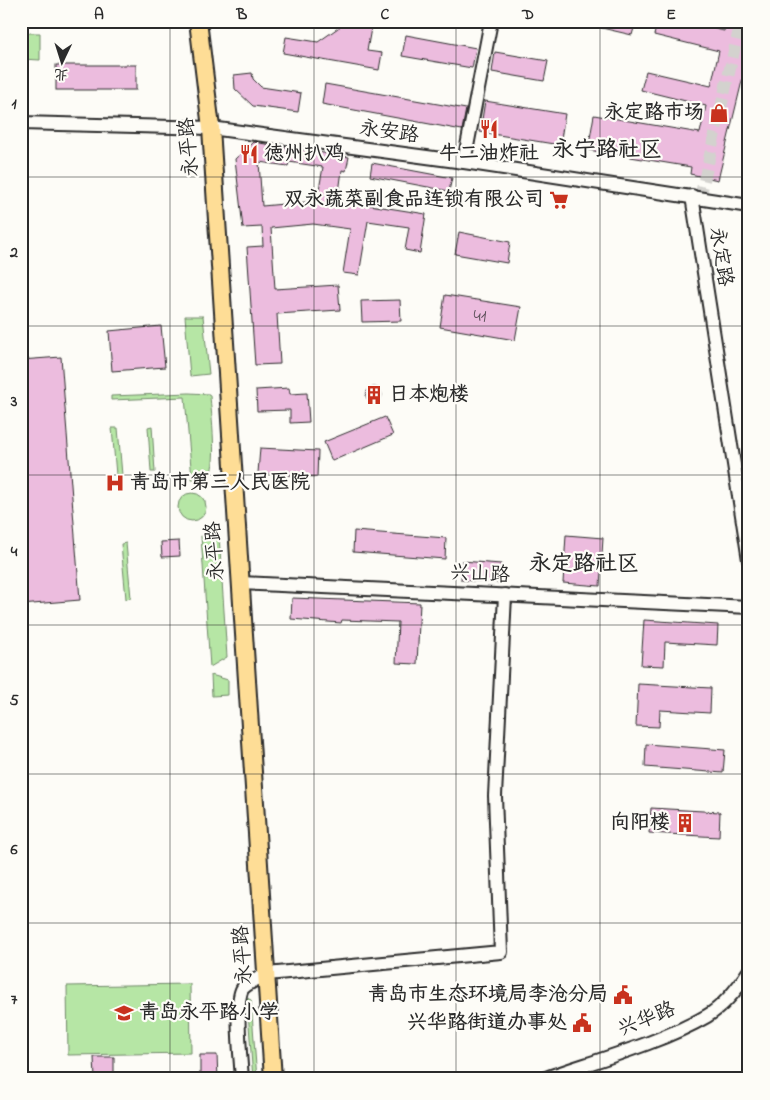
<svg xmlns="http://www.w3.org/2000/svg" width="770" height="1100" viewBox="0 0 770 1100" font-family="'Indie Flower','LXGW WenKai TC',sans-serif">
  <rect width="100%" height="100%" fill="#fdfcf7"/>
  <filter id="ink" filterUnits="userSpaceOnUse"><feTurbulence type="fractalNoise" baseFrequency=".02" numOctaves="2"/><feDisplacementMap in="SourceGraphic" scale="10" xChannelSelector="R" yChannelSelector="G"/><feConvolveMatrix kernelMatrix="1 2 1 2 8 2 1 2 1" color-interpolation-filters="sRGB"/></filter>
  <g filter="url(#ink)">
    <!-- green -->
    <g fill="#b6e6a5" stroke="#708868">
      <polygon points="21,33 40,33 40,60 21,59"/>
      <polygon points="185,316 203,316 209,374 190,376"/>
      <path d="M189,393L209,394L210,396C211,411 219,471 207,478L192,479L185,397L111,400V396Z"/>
      <polygon points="152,426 155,472 151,472 148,427"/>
      <polygon points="112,428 118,428 122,475 116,475"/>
      <circle cx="192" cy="507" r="14"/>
      <polygon points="219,535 227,657 210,667 201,536"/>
      <polygon points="126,543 131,598 126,599 121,544"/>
      <polygon points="211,675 228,680 228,695 212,696"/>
      <polygon points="190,984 191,1053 68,1055 67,986"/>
      <polygon points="247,998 251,1000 257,1079 253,1079"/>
    </g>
    <!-- building -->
    <g fill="#ecbcde" stroke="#2b2b2b" fill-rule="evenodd">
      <polygon points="348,21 363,21 362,26 371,28 367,51 382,53 379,70 283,53 286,37 318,42"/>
      <polygon points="590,21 636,21 632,35 589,25"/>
      <polygon points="658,21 684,21 724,31 726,21 749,21 749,52 718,180 690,174 691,167 588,150 594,115 700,133 706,106 641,90 646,71 711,86 719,51 654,35"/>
      <polygon points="406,35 476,48 472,68 402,56"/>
      <polygon points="495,52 548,61 544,81 492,72"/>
      <rect x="56" y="65" width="80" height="25"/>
      <polygon points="252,73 253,79 261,87 301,93 298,112 253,106 235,89 234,75"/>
      <polygon points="325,84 466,109 462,130 322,104"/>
      <polygon points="485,101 565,114 560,145 480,132"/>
      <path d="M253,142L349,157L346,171L342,170L338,200L426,214L420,253L405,250L409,227L368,221L359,275L343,273L350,229L313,224L271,228L275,289L338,285L340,310L277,314L280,364L255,365L247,247L263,246L262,227L243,228L235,159ZM259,162L288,166L289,162L323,167L317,201L262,206Z"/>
      <polygon points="372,163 452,178 449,191 370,176"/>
      <polygon points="459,232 510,242 507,263 455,254"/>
      <polygon points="445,295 521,307 515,340 440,327"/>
      <polygon points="400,300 401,321 362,322 361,301"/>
      <polygon points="161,326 165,367 112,371 109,331"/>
      <polygon points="61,357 80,600 21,605 21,360"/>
      <circle cx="374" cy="395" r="8"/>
      <polygon points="289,388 290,394 307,393 309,422 290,423 290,410 257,411 256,390"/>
      <polygon points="385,417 393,435 332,461 324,442"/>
      <polygon points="260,448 318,451 317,477 258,473"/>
      <polygon points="354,531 446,538 445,559 353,552"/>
      <polygon points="566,535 603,538 600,586 563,583"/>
      <polygon points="179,541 180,556 162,557 161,542"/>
      <polygon points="462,561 501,564 500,583 461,580"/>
      <polygon points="292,598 420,603 417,664 396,663 398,622 342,620 341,623 291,619"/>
      <polygon points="644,620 718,625 717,645 665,642 664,666 641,665"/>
      <polygon points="638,684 711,688 710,713 660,710 659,727 636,726"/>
      <polygon points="646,744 725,750 723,773 645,767"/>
      <polygon points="651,808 720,812 719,837 649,833"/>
      <polygon points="200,1055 217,1055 218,1079 200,1079"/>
      <polygon points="94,1057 114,1057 114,1079 95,1079"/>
    </g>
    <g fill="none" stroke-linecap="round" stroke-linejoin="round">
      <!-- minor-tunnel -->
      <polyline stroke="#d3d2ce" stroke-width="12" stroke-dasharray="12 6" stroke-linecap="butt" points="700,198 741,21"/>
      <!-- minor casing -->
      <g stroke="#2b2b2b" stroke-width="16">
        <g id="minor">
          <polyline points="21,123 211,128 464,162 749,206"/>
          <polyline points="464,162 491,21"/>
          <polyline points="692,196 749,560"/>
          <polyline points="240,583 749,607"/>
          <path d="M242,1079C241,1062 234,1000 243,988C249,982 260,978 267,974L501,952L495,796L505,595"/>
          <path d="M543,1079C594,1061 661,1043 707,1016C724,1006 738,988 749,971"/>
        </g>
      </g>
      <!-- major casing -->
      <g stroke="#2b2b2b" stroke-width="20">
        <polyline id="major" points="198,21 211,128 273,1079"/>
      </g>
      <!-- minor -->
      <use href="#minor" stroke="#fdfcf7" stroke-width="12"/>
      <!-- major -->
      <use href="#major" stroke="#fedd96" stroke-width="16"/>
    </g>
  </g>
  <!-- grid -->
  <path fill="none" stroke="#2b2b2b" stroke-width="1" stroke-opacity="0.55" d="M170,21V1079M314,21V1079M456,21V1079M600,21V1079M21,177H749M21,326H749M21,475H749M21,625H749M21,774H749M21,923H749"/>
  <!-- icons -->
  <defs>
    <g id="shop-bare" transform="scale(1.5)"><path d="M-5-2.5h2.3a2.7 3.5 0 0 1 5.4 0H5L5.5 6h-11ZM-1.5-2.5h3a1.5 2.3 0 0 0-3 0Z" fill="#c8321e" stroke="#fdfcf7" stroke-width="2.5" paint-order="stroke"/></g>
    <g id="restaurant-bare" transform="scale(1.5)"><path d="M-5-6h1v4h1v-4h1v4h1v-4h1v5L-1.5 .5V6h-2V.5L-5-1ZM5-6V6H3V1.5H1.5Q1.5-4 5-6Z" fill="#c8321e" stroke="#fdfcf7" stroke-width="2.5" paint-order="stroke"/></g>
    <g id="supermarket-bare" transform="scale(1.5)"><path d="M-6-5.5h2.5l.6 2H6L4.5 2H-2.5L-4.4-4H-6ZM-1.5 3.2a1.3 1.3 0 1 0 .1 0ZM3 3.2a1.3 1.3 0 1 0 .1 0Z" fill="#c8321e" stroke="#fdfcf7" stroke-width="2.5" paint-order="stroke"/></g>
    <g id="building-bare" transform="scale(1.5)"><path d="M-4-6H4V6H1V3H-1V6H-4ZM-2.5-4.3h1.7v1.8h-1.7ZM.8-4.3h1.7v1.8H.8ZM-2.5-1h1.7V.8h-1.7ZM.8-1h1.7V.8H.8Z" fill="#c8321e" stroke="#fdfcf7" stroke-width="2.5" paint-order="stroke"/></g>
    <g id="hospital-bare" transform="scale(1.5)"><path d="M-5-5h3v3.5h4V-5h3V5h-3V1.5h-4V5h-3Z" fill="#c8321e" stroke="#fdfcf7" stroke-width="2.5" paint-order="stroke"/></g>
    <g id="civic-bare" transform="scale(1.5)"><path d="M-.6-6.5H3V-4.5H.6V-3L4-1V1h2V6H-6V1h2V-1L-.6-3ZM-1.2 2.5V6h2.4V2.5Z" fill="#c8321e" stroke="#fdfcf7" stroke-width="2.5" paint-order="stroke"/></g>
    <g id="school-bare" transform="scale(1.5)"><path d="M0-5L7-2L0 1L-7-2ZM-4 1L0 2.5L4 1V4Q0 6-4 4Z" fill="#c8321e" stroke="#fdfcf7" stroke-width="2.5" paint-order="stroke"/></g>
  </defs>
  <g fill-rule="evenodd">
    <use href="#shop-bare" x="719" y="113"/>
    <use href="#restaurant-bare" x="489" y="129"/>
    <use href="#restaurant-bare" x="249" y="154"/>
    <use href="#supermarket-bare" x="559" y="200"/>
    <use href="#building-bare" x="374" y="395"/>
    <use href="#hospital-bare" x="115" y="483"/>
    <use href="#building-bare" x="685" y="823"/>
    <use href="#civic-bare" x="623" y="995"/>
    <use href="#school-bare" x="124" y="1013"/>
    <use href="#civic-bare" x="582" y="1023"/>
  </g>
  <g text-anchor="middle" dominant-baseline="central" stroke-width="4.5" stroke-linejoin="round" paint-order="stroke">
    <!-- number labels -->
    <g font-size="18" fill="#5b4f58">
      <text x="480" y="317">41</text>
    </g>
    <!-- poi labels -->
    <g font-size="20" font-weight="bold" fill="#2b2b2b" stroke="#fdfcf7" text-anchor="end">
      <text x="704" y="113">永定路市场</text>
      <text x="264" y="154" text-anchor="start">徳州扒鸡</text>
      <text x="489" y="154" text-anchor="middle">牛二油炸社</text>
      <text x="544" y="200">双永蔬菜副食品连锁有限公司</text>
      <text x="389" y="395" text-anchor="start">日本炮楼</text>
      <text x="130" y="483" text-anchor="start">青岛市第三人民医院</text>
      <text x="670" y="823">向阳楼</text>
      <text x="608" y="995">青岛市生态环境局李沧分局</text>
      <text x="139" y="1013" text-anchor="start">青岛永平路小学</text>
      <text x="567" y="1023">兴华路街道办事处</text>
    </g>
    <!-- street labels -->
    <g font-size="20" fill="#2b2b2b" stroke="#fdfcf7">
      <text transform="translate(389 133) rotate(8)">永安路</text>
      <text transform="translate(190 147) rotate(-95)">永平路</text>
      <text transform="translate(720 257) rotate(81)">永定路</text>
      <text transform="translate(216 551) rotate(-94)">永平路</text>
      <text transform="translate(480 575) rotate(3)">兴山路</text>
      <text transform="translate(244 955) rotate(-94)">永平路</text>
      <text transform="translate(647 1020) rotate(-22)">兴华路</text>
    </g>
    <!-- quarter labels -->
    <g font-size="22" font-weight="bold" fill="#2b2b2b" stroke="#fdfcf7">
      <text x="607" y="151">永宁路社区</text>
      <text x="584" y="565">永定路社区</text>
    </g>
  </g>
  <!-- margin -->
  <rect width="770" height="1100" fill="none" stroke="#fdfcf7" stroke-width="55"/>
  <!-- north arrow -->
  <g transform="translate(62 62) rotate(184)" stroke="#fdfcf7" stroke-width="4" paint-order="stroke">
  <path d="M0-4L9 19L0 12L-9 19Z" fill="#2b2b2b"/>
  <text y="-8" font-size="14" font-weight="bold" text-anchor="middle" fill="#2b2b2b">北</text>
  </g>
  <rect x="28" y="28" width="714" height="1044" fill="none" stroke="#2b2b2b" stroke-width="2"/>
  <g font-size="16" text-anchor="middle" font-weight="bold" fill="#2b2b2b">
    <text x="99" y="19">A</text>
    <text x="242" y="19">B</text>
    <text x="385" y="19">C</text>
    <text x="528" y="19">D</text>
    <text x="671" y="19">E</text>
    <text x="14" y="108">1</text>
    <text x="14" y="257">2</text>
    <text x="14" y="406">3</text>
    <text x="14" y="556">4</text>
    <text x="14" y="705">5</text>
    <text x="14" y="854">6</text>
    <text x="14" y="1004">7</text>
  </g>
</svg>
